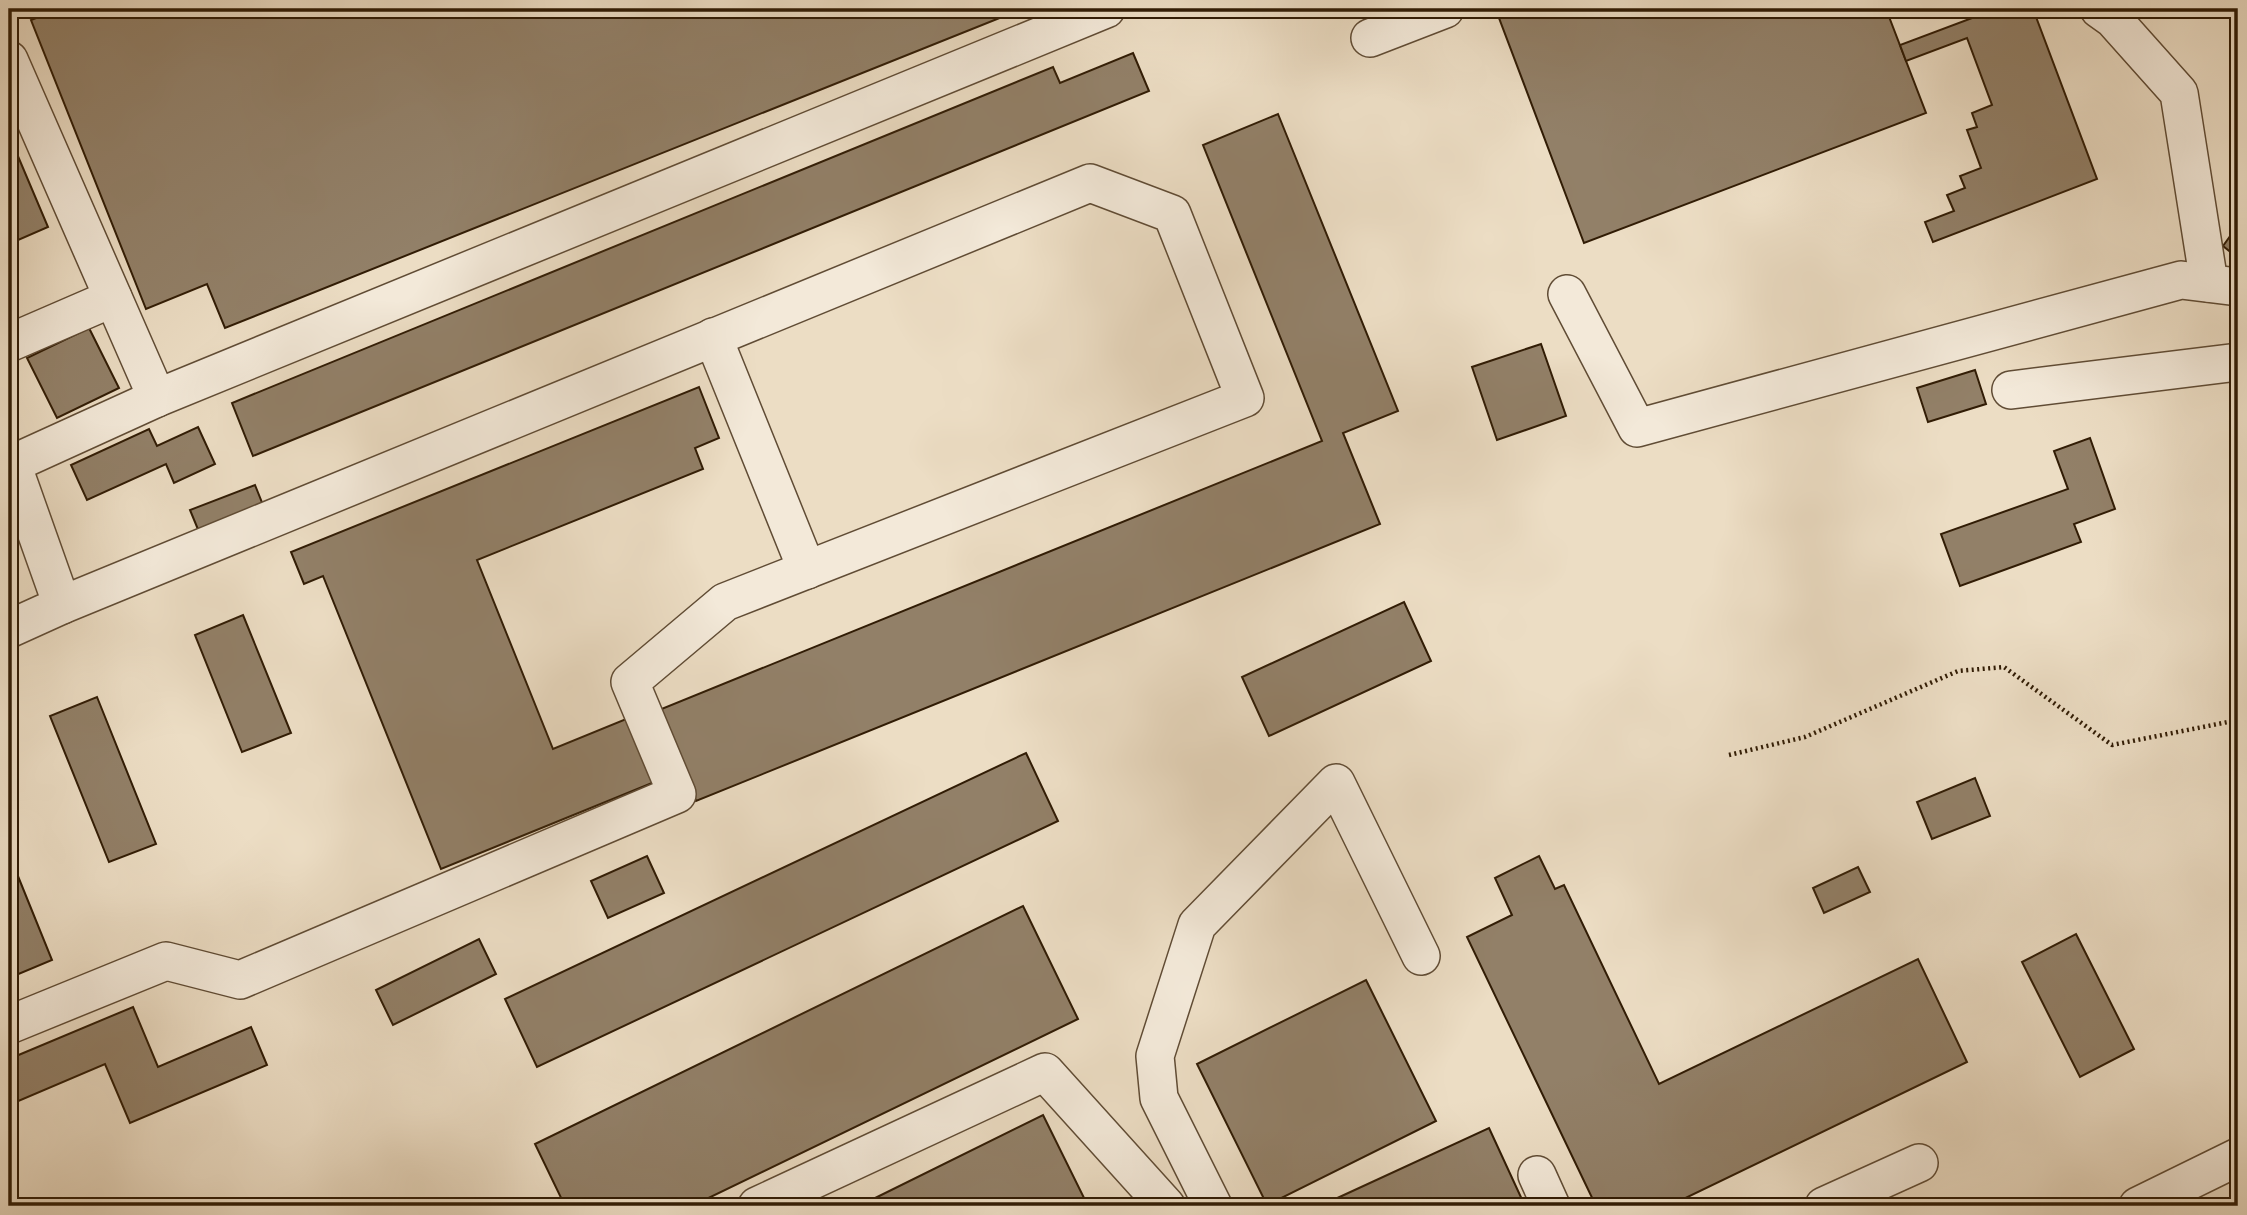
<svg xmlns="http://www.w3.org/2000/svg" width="2247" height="1215" viewBox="0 0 2247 1215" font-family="Alegreya,serif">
  <rect width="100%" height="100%" fill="#ecddc4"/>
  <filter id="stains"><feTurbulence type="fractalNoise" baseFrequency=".00286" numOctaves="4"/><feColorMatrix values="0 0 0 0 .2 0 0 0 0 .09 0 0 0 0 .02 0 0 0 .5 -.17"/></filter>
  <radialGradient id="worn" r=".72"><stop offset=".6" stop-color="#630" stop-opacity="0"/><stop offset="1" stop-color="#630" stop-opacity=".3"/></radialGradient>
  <!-- building -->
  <g fill="#928068" stroke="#311c05" stroke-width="2">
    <polygon points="59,9 1022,9 225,328 207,284 146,309 31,20"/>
    <polygon points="1499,9 1886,9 1926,113 1584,243 1496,10"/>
    <polygon points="1996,9 2033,9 2097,179 1933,242 1925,222 1954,211 1947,195 1965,188 1960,176 1981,168 1967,130 1977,127 1972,113 1992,105 1967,38 1906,61 1900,45"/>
    <polygon points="1133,53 1149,91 253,456 232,403 1053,67 1060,83"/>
    <polygon points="1278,114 1398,411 1343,433 1380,524 696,801 659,710 1322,441 1203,145"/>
    <polygon points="9,135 48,227 9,244"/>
    <polygon points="2238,225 2238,258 2223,246"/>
    <polygon points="89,328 119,388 57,418 27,358"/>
    <polygon points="1541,344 1566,416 1497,440 1472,367"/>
    <polygon points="1975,370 1986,404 1928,422 1917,388"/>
    <polygon points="699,387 719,438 695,448 703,469 477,560 553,749 631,717 657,781 441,869 323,576 304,584 291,552"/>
    <polygon points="198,427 215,464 174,483 166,464 87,500 71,465 149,429 157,446"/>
    <polygon points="2090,438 2115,509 2074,524 2081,542 1960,586 1941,534 2068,489 2054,451"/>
    <polygon points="255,485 275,535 211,561 190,510"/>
    <polygon points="1404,602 1431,661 1269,736 1242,677"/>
    <polygon points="243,615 291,733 242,752 195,635"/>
    <polygon points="97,697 156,844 109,862 50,716"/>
    <polygon points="1026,753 1058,821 537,1067 505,999"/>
    <polygon points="1975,778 1990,816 1932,839 1917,802"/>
    <polygon points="9,854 52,960 9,978"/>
    <polygon points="647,856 664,893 608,918 591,881"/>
    <polygon points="1539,856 1555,889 1564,885 1659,1084 1918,959 1967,1062 1669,1206 1596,1206 1467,937 1512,915 1495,878"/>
    <polygon points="1858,867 1870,892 1824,913 1813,888"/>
    <polygon points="1023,906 1078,1019 692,1206 565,1206 535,1144"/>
    <polygon points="2076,934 2134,1049 2080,1077 2022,962"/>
    <polygon points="479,939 496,974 393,1025 376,990"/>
    <polygon points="1366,980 1436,1121 1267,1205 1197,1064"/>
    <polygon points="133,1007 158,1067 251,1027 267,1065 130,1123 105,1064 9,1105 9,1059"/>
    <polygon points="1043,1115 1088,1206 859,1206"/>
    <polygon points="1489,1128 1525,1206 1320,1206"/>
  </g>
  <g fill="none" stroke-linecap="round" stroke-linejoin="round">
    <!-- minor casing -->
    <g stroke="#604c35" stroke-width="40">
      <g id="minor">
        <polyline points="2099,9 2113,19 2179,93 2209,283"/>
        <polyline points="1370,38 1445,9"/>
        <polyline points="9,60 157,398"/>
        <polyline points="1567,294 1637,428 2181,280 2238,287"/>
        <polyline points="713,337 807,570"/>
        <polyline points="9,343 113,298"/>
        <polyline points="2011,390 2238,362"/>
        <polyline points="9,460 12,464 62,605 9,629"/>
        <polyline points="12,464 157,398 1106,9"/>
        <polyline points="9,1025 166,961 240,980 677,794 630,682 725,602 1245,398 1172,214 1090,183 62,605"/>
        <polyline points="1537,1175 1551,1206"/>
        <polyline points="757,1206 1045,1072 1166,1206"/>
        <polyline points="1213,1206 1159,1098 1155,1056 1197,925 1336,783 1421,956"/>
        <polyline points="1824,1206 1919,1163"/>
        <polyline points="2138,1206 2238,1157"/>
      </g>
    </g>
    <!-- path -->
    <polyline stroke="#311c05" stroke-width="4.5" stroke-dasharray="2 3.5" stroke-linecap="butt" points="1729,755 1805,737 1958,671 2004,667 2112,745 2238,720"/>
    <!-- minor -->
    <use href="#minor" stroke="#f3e9d9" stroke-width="37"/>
    <!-- rail casing -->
    <g stroke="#311c05" stroke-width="8">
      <polyline id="rail" points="2232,9 2238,15"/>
    </g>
    <!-- rail -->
    <use href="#rail" stroke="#f3e9d9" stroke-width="5" stroke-dasharray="16" stroke-linecap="butt"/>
  </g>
  <!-- margin -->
  <rect width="2247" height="1215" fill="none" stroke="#ecddc4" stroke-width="35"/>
  <rect x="10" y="10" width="2226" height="1194" fill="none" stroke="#311c05" stroke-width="3.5"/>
  <rect x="18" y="18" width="2212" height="1180" fill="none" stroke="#311c05" stroke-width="2"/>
  <rect width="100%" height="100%" filter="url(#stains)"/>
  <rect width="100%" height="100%" fill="url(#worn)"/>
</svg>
